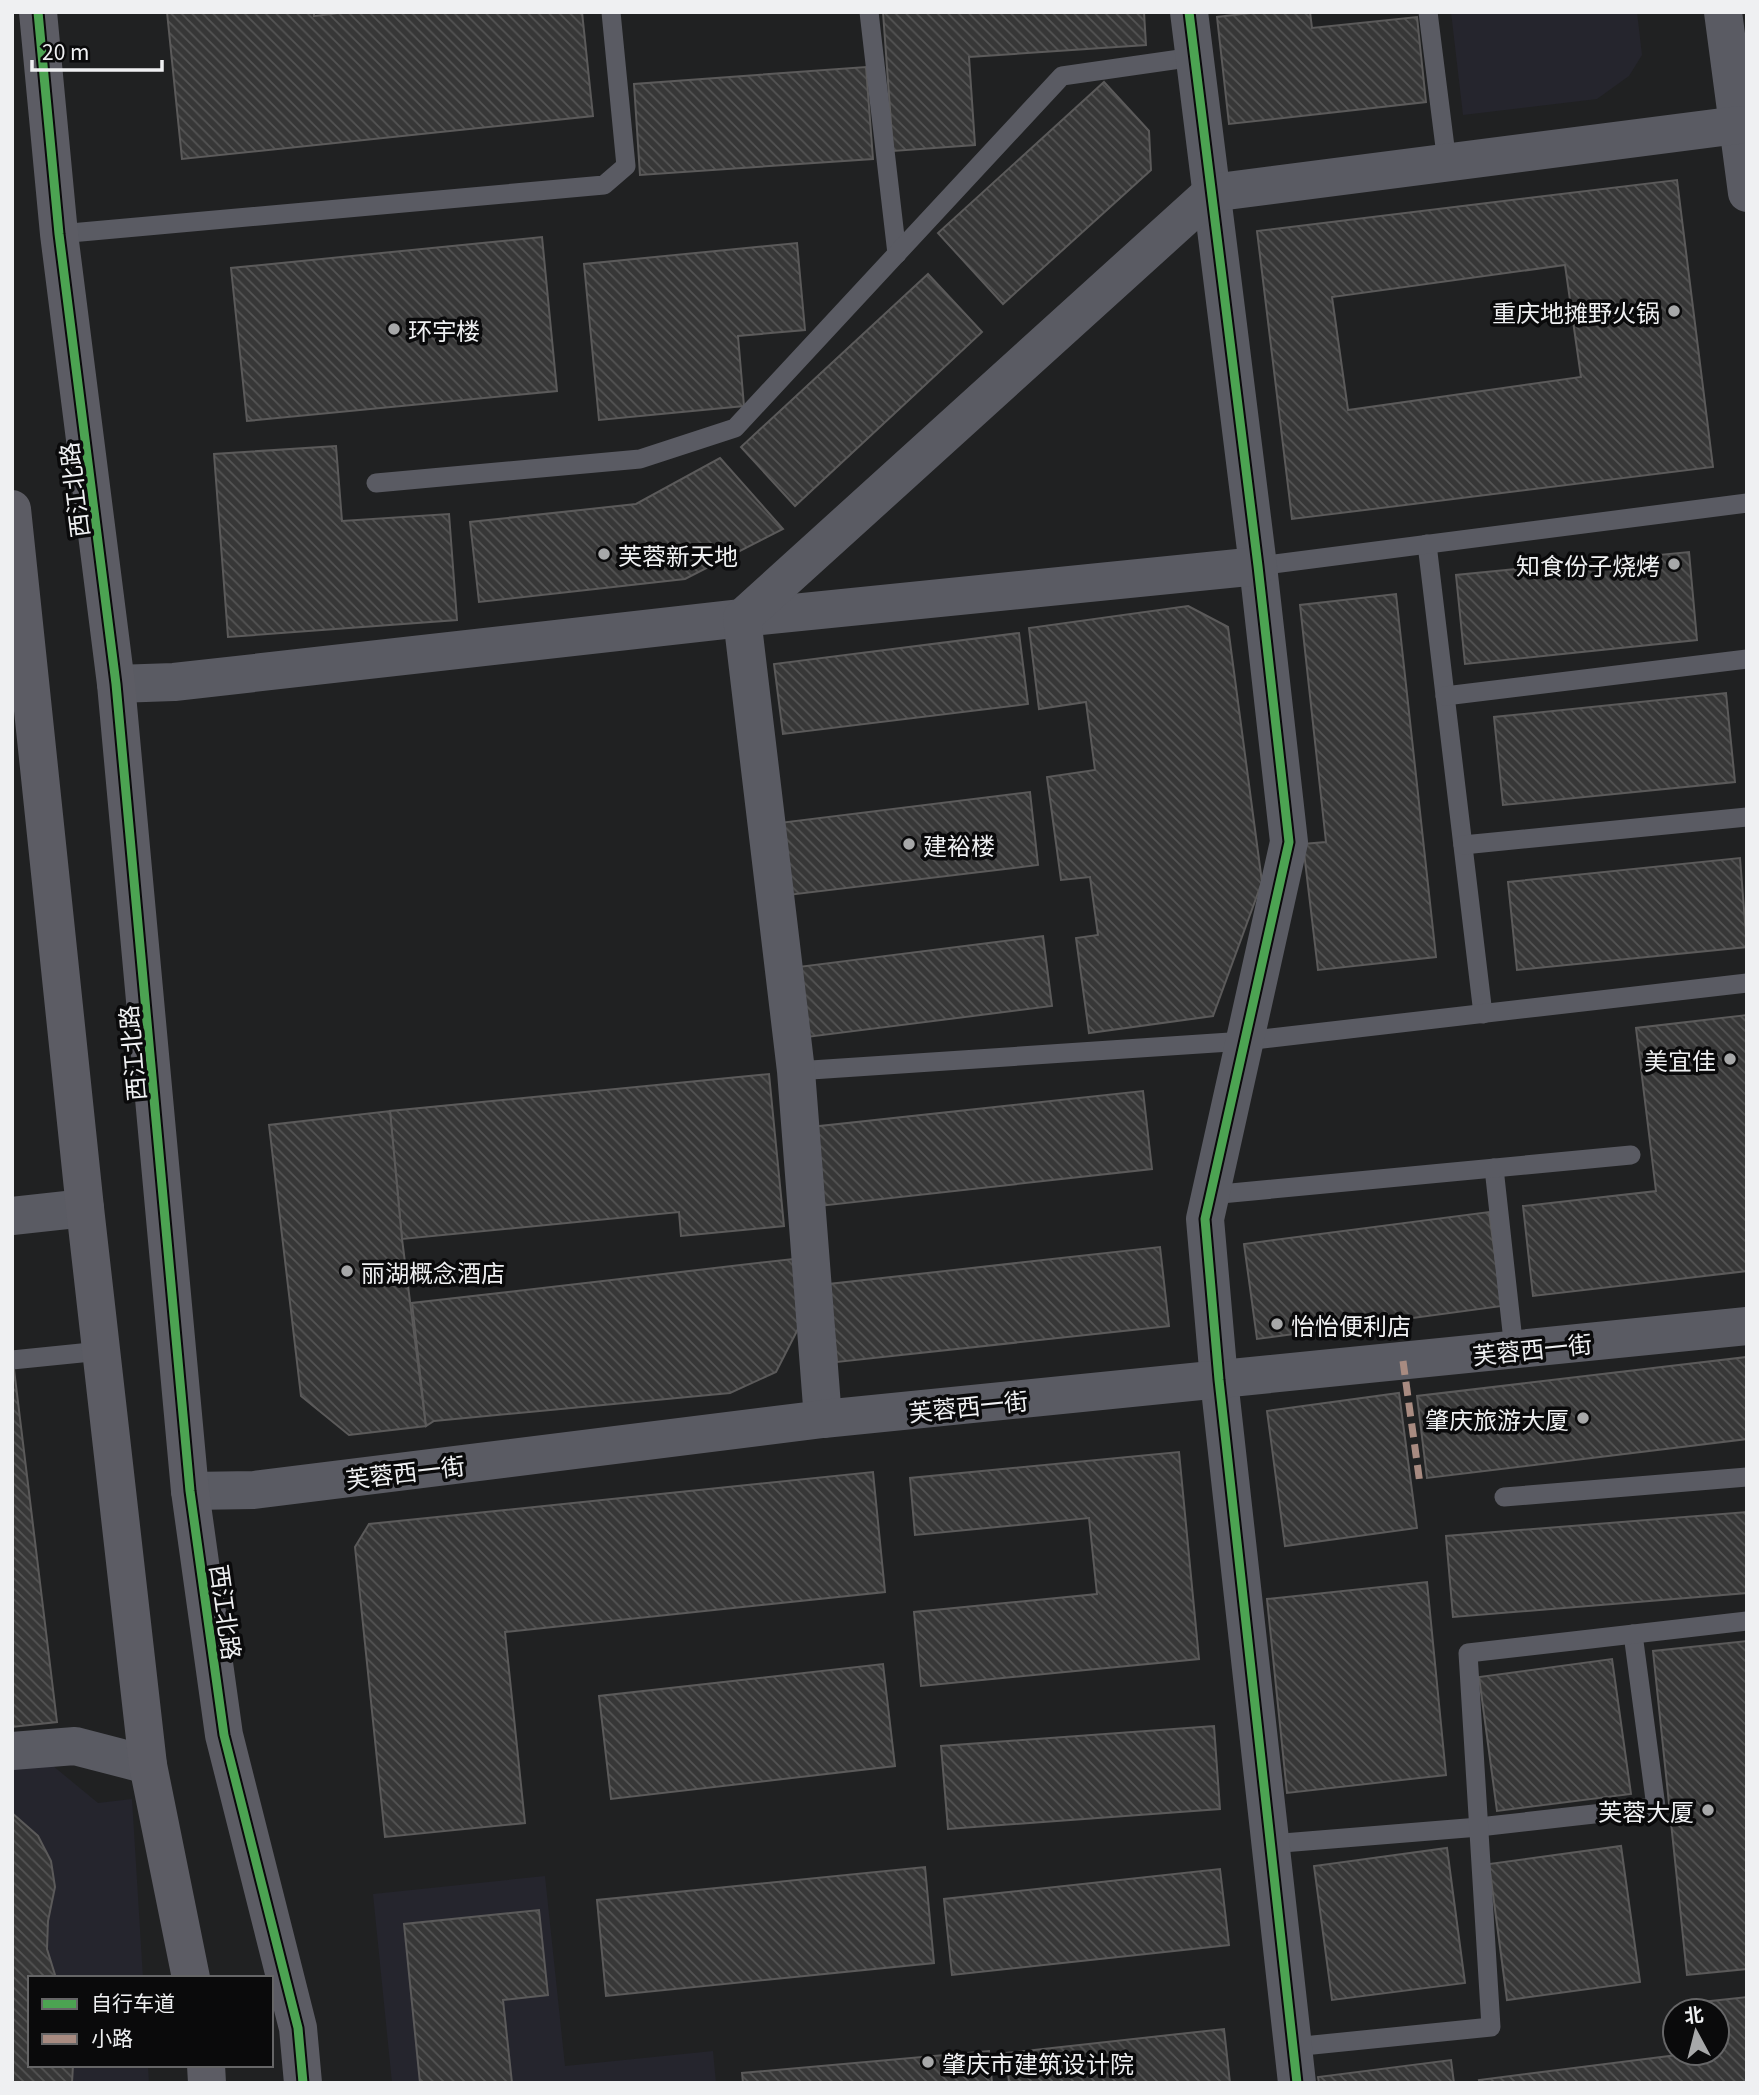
<svg xmlns="http://www.w3.org/2000/svg" width="1759" height="2095" viewBox="0 0 1759 2095" font-family="Georgia,'Noto Sans SC',serif">
  <defs>
    <pattern id="building-back-hatch" width="6" height="6" patternUnits="userSpaceOnUse" patternTransform="scale(1.75)"><rect width="6" height="6" fill="#373737"/><path d="M-1 5l2 2M0 0l6 6M5-1l2 2" fill="none" stroke="#545454"/></pattern>
  </defs>
  <rect width="100%" height="100%" fill="#202122"/>
  <!-- built -->
  <g fill="#25252d">
    <polygon points="1451,12 1637,12 1642,55 1629,76 1597,99 1463,115"/>
    <polygon points="47,1761 98,1803 132,1799 143,1978 30,1978 30,2065 148,2065 149,2083 12,2083 12,1764"/>
    <polygon points="545,1876 565,2066 713,2051 716,2083 392,2083 373,1894"/>
  </g>
  <!-- building -->
  <g fill="url(#building-back-hatch)" stroke="#5b5a5a" stroke-width="2" fill-rule="evenodd">
    <polygon points="167,12 314,12 314,16 347,12 582,12 593,116 182,159"/>
    <polygon points="883,12 1144,12 1146,45 969,57 975,145 893,151"/>
    <polygon points="1259,12 1310,12 1312,28 1417,17 1426,102 1229,124 1217,17"/>
    <polygon points="866,67 873,159 640,175 634,84"/>
    <polygon points="1104,82 1149,131 1151,170 1003,304 938,233"/>
    <path d="M1677,180L1713,467L1292,519L1257,231ZM1565,265L1581,377L1348,410L1332,297Z"/>
    <polygon points="542,237 557,391 247,421 231,268"/>
    <polygon points="797,243 805,330 738,336 744,406 599,420 584,264"/>
    <polygon points="928,274 982,332 795,506 741,447"/>
    <polygon points="336,446 342,521 449,514 457,620 228,637 214,454"/>
    <polygon points="720,458 783,529 685,579 479,602 470,522 636,504"/>
    <polygon points="1689,552 1697,640 1465,664 1456,575"/>
    <polygon points="1396,594 1436,957 1318,970 1303,844 1326,842 1300,605"/>
    <polygon points="1188,606 1228,627 1262,882 1213,1016 1089,1033 1076,938 1098,935 1090,877 1061,880 1047,777 1095,770 1086,702 1039,709 1029,628"/>
    <polygon points="1019,633 1028,704 783,734 774,664"/>
    <polygon points="1726,693 1735,782 1503,805 1494,717"/>
    <polygon points="1030,792 1038,865 788,895 779,823"/>
    <polygon points="1740,858 1747,947 1517,970 1508,882"/>
    <polygon points="1043,936 1052,1006 807,1037 798,967"/>
    <polygon points="1747,1015 1747,1271 1533,1296 1523,1206 1656,1191 1636,1028"/>
    <polygon points="769,1074 784,1226 681,1236 679,1212 402,1239 390,1111"/>
    <polygon points="1143,1091 1152,1169 819,1206 811,1127"/>
    <polygon points="390,1111 402,1239 426,1426 349,1435 301,1396 269,1125"/>
    <polygon points="1489,1212 1502,1306 1257,1339 1244,1244"/>
    <polygon points="1160,1247 1169,1326 837,1362 829,1284"/>
    <polygon points="793,1259 800,1325 776,1372 730,1393 434,1421 426,1426 412,1303"/>
    <polygon points="1747,1357 1747,1439 1427,1478 1417,1396"/>
    <polygon points="13,1361 57,1722 12,1727 12,1361"/>
    <polygon points="1399,1393 1417,1528 1285,1546 1267,1411"/>
    <polygon points="1179,1452 1199,1659 921,1686 914,1612 1097,1594 1089,1518 915,1535 910,1478"/>
    <polygon points="873,1472 885,1592 505,1632 525,1823 385,1837 355,1547 369,1524"/>
    <polygon points="1747,1512 1747,1593 1453,1617 1446,1536"/>
    <polygon points="1427,1582 1446,1775 1287,1793 1267,1599"/>
    <polygon points="1747,1641 1747,1969 1687,1975 1653,1651"/>
    <polygon points="1612,1659 1631,1794 1497,1811 1479,1677"/>
    <polygon points="883,1664 895,1766 611,1799 599,1696"/>
    <polygon points="1214,1726 1220,1809 948,1829 941,1746"/>
    <polygon points="12,1813 38,1836 51,1861 55,1887 48,1921 47,1949 56,1978 30,1978 30,2065 73,2065 72,2083 12,2083"/>
    <polygon points="1621,1846 1640,1982 1507,2000 1489,1864"/>
    <polygon points="1447,1848 1465,1983 1332,2000 1314,1866"/>
    <polygon points="925,1867 934,1963 606,1996 597,1900"/>
    <polygon points="1220,1869 1229,1945 952,1975 944,1899"/>
    <polygon points="539,1910 548,1995 503,2000 512,2083 420,2083 404,1924"/>
    <polygon points="1747,1997 1747,2083 1480,2083 1479,2080 1693,2053 1717,2053 1717,2011 1703,2011 1702,2002"/>
    <polygon points="1224,2029 1230,2083 1009,2083 1006,2053"/>
    <polygon points="989,2051 992,2083 743,2083 742,2073"/>
    <polygon points="1451,2060 1454,2083 1319,2083 1318,2077"/>
  </g>
  <g fill="none" stroke-linecap="round" stroke-linejoin="round">
    <!-- lane -->
    <g stroke="#5a5b63" stroke-width="19">
      <polyline points="869,12 897,254"/>
      <polyline points="1428,12 1447,163"/>
      <polyline points="59,234 604,185 626,166 611,12"/>
      <polyline points="376,483 640,459 735,428 1062,76 1194,57"/>
      <polyline points="1427,544 1483,1014"/>
      <polyline points="1258,566 1747,503"/>
      <polyline points="1445,696 1747,659"/>
      <polyline points="1463,845 1747,817"/>
      <polyline points="796,1071 1245,1041 1747,983"/>
      <polyline points="1494,1168 1514,1350"/>
      <polyline points="1210,1195 1631,1155"/>
      <polyline points="12,1360 101,1351"/>
      <polyline points="1504,1497 1747,1477"/>
      <polyline points="1270,1844 1479,1827 1656,1807 1633,1634"/>
      <polyline points="1293,2047 1491,2027 1468,1653 1747,1621"/>
    </g>
    <!-- street -->
    <g stroke="#5a5b63" stroke-width="38">
      <polyline points="1189,12 1258,566 1289,842 1205,1219 1219,1380 1297,2083"/>
      <polyline points="1723,12 1747,193"/>
      <polyline points="116,684 174,682 742,618 1258,566"/>
      <polyline points="12,1216 85,1208"/>
      <polyline points="823,1419 796,1071 742,618 1211,193 1738,125"/>
      <polyline points="190,1491 254,1490 823,1419 1747,1326"/>
      <polyline points="12,1751 75,1746 148,1765"/>
    </g>
    <!-- primary -->
    <g stroke="#5c5c64" stroke-width="38">
      <polyline points="38,12 59,234 116,684 190,1491 224,1735 298,2028 303,2083"/>
      <polyline points="12,509 85,1208 148,1765 191,1978"/>
      <polyline points="206,2065 207,2083"/>
    </g>
    <!-- quiet -->
    <polyline stroke="#a88b81" stroke-width="7" stroke-dasharray="14 7" stroke-linecap="butt" points="1403,1361 1420,1484"/>
    <!-- cycleway casing -->
    <g stroke="#0a0a0b" stroke-width="13">
      <g id="cycleway">
        <polyline points="38,12 59,234 116,684 190,1491 224,1735 298,2028 303,2083"/>
        <polyline points="1189,12 1258,566 1289,842 1205,1219 1219,1380 1297,2083"/>
      </g>
    </g>
    <!-- cycleway -->
    <use href="#cycleway" stroke="#4ca352" stroke-width="9"/>
  </g>
  <!-- markers -->
  <g fill="#a7a8a9" stroke="#0a0a0b" stroke-width="2.5">
    <circle cx="1674" cy="311" r="7"/>
    <circle cx="394" cy="329" r="7"/>
    <circle cx="604" cy="554" r="7"/>
    <circle cx="1674" cy="564" r="7"/>
    <circle cx="909" cy="844" r="7"/>
    <circle cx="1730" cy="1059" r="7"/>
    <circle cx="347" cy="1271" r="7"/>
    <circle cx="1277" cy="1324" r="7"/>
    <circle cx="1583" cy="1418" r="7"/>
    <circle cx="1708" cy="1810" r="7"/>
    <circle cx="928" cy="2062" r="7"/>
  </g>
  <g text-anchor="middle" dominant-baseline="central" stroke-width="7" stroke-linejoin="round" paint-order="stroke">
    <!-- poi labels -->
    <g font-size="24" fill="#eff0f2" stroke="#0a0a0b" text-anchor="start">
      <text x="1660" y="311" text-anchor="end">重庆地摊野火锅</text>
      <text x="408" y="329">环宇楼</text>
      <text x="618" y="554">芙蓉新天地</text>
      <text x="1660" y="564" text-anchor="end">知食份子烧烤</text>
      <text x="923" y="844">建裕楼</text>
      <text x="1716" y="1059" text-anchor="end">美宜佳</text>
      <text x="361" y="1271">丽湖概念酒店</text>
      <text x="1291" y="1324">怡怡便利店</text>
      <text x="1569" y="1418" text-anchor="end">肇庆旅游大厦</text>
      <text x="1694" y="1810" text-anchor="end">芙蓉大厦</text>
      <text x="942" y="2062">肇庆市建筑设计院</text>
    </g>
    <!-- street labels -->
    <g font-size="24" fill="#eff0f2" stroke="#0a0a0b">
      <text transform="translate(73 490) rotate(-97)">西江北路</text>
      <text transform="translate(131 1053) rotate(-95)">西江北路</text>
      <text transform="translate(1532 1348) rotate(-6)">芙蓉西一街</text>
      <text transform="translate(968 1405) rotate(-6)">芙蓉西一街</text>
      <text transform="translate(405 1471) rotate(-7)">芙蓉西一街</text>
      <text transform="translate(227 1612) rotate(82)">西江北路</text>
    </g>
  </g>
  <!-- border -->
  <rect width="1759" height="2095" fill="none" stroke="#eff0f2" stroke-width="28"/>
  <!-- legend -->
  <rect x="28" y="1976" width="245" height="91" fill="#0a0a0b" stroke="#666667" stroke-width="2"/>
  <rect x="42" y="1999" width="35" height="10" fill="#4ca352" stroke="#666667" stroke-width="2"/>
  <text x="91" y="2011" font-size="21" fill="#eff0f2">自行车道</text>
  <rect x="42" y="2034" width="35" height="10" fill="#a88b81" stroke="#666667" stroke-width="2"/>
  <text x="91" y="2046" font-size="21" fill="#eff0f2">小路</text>
  <!-- north arrow -->
  <g transform="translate(1696 2032) rotate(353)"><circle r="33" fill="#0a0a0b" stroke="#666667" stroke-width="2"/>
  <path d="M0-5L12 26L0 18L-12 26Z" fill="#a7a8a9"/>
  <text y="-10" font-size="19" font-weight="bold" text-anchor="middle" fill="#eff0f2">北</text>
  </g>
  <!-- scale -->
  <path d="M32 60v10h130v-10" fill="none" stroke="#eff0f2" stroke-width="3.5"/>
  <text x="42" y="60" font-size="21" fill="#eff0f2" stroke="#0a0a0b" stroke-width="5" paint-order="stroke">20 m</text>
</svg>
